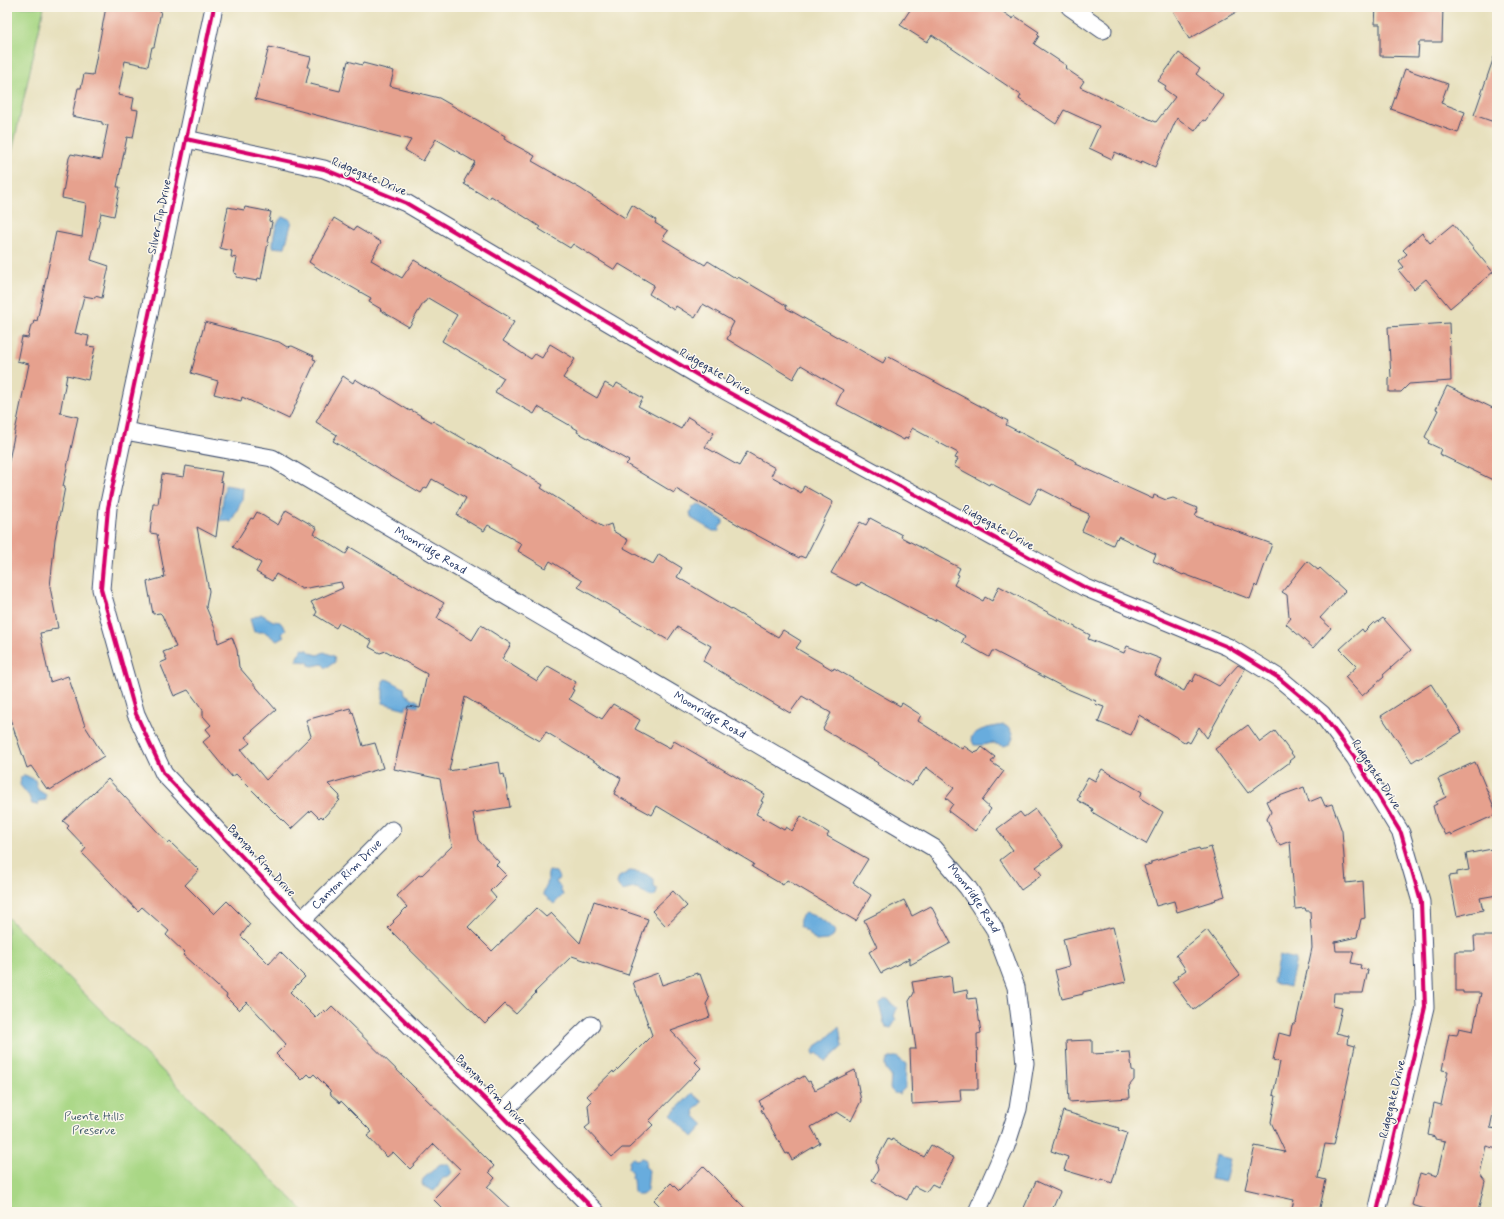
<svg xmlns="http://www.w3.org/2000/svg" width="1504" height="1219" viewBox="0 0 1504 1219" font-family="Mynerve,sans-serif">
  <rect width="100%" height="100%" fill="#fbf7ec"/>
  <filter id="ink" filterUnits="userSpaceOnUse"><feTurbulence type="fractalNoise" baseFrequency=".025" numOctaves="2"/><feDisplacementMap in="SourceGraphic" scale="8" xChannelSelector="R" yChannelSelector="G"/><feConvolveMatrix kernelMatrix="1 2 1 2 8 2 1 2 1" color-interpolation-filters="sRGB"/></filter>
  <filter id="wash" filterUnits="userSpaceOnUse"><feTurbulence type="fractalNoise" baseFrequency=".012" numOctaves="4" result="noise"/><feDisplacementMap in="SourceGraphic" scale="16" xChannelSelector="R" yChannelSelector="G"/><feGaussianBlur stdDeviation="0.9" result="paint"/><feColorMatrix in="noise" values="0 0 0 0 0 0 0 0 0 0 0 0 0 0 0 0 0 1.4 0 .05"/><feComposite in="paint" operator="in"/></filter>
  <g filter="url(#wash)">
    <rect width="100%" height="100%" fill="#e7e0bd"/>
    <!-- green -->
    <g fill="#a9d785" stroke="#628372">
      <polygon points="7,7 44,7 7,175"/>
      <polygon points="7,917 305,1212 7,1212"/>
    </g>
    <!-- water -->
    <g fill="#67acdd" stroke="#416e9e">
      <path d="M282,217L288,218L292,221L285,247L281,248L273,247C273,237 275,224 282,217Z"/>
      <polygon points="225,485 243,488 242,500 231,522 225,520 220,521"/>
      <polygon points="698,504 723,520 723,524 720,526 719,531 713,531 691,518 691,516 690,513 693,507"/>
      <polygon points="261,614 273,621 280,622 286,630 282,634 284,637 277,641 265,632 254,632 250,619"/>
      <polygon points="302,649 308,650 311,653 318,655 324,652 334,656 335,662 326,668 322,664 313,666 309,665 308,662 297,661 297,657"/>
      <polygon points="385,679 389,680 404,688 405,694 419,702 418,707 407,705 406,709 383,703 383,681"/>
      <path d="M1004,725C1010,728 1011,731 1013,738L1010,744L1004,746L992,743L983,745H974L971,738C977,728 993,727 1004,725Z"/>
      <polygon points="25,775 35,780 38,790 46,795 46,800 39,801 37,805 32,804 29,796 20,785 21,777"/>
      <path d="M549,871L556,872L559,878L556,882L560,887L563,895L554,904L543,894C544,889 547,885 548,881C548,877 547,875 549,871Z"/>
      <path d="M630,871C640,872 646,873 654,879V887L657,889C656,907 640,888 636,888C632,888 627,890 623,891L619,887L617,883L619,877Z"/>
      <path d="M805,913C816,915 828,923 835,931L833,937L828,940L816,941L808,932L800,927C799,920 800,917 805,913Z"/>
      <polygon points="1279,955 1296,959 1290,987 1273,983"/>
      <polygon points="885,999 888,999 892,1004 897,1008 894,1016 896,1020 891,1028 887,1027 884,1023 879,1004"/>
      <polygon points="839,1027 842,1047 826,1062 817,1053 814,1055 813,1051 816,1046 825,1040"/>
      <polygon points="893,1057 897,1057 906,1064 905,1088 899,1094 894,1093 890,1089 891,1076 886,1070 885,1065 888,1059"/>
      <polygon points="692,1093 702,1102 694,1110 695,1116 704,1125 693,1137 671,1115"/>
      <polygon points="1215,1155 1230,1159 1225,1182 1210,1179"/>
      <polygon points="632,1157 636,1160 642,1158 646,1160 645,1166 649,1170 647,1191 642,1195 637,1195 634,1192 633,1179 631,1178 632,1171 628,1168 629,1162"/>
      <path d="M440,1164H446L450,1166L452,1171C450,1176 448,1178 443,1178C439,1183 439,1186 434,1191L423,1186L422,1183L423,1179Z"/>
    </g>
    <g id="blocks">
      <!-- building -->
      <g fill="#e6a18e">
        <polygon points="106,7 143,7 161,11 154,47 152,47 148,66 125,61 118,95 134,98 132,109 138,110 133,138 127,137 117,187 120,187 114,216 101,213 91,260 109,266 102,298 95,296 95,298 84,296 75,333 89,336 87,346 95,347 88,380 67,375 60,413 78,417 63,486 65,487 55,539 50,587 58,628 51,629 51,631 40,633 50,682 68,676 85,726 104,756 50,790 49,788 47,789 31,766 27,768 7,710 7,470 29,364 17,361 22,337 28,338 31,325 33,325 34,320 37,321 56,232 82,237 86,203 62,198 69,158 71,154 101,160 108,125 102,124 102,122 72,116 78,88 81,88 84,74 93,75"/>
        <polygon points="912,7 996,7 1013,19 1015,16 1039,32 1037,34 1039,36 1034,44 1067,66 1065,68 1084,81 1080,87 1156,122 1175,97 1164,89 1166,86 1158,81 1179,53 1200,69 1196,74 1224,96 1205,121 1203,120 1195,131 1177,118 1155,167 1142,161 1141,164 1115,152 1112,159 1089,148 1099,126 1064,110 1056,124 1019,99 1021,95 932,35 927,42 900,25"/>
        <polygon points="1171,7 1245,7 1189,39"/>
        <polygon points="1376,7 1443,7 1442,42 1419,42 1418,57 1380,56 1380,24 1375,24"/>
        <polygon points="269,47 311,57 308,67 310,67 306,83 340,91 348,61 362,65 363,63 394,71 390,86 439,98 505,136 504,139 535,156 532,161 581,189 625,218 632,205 656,220 655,223 668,231 662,239 705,265 708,261 737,279 738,277 787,306 786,308 883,363 887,356 1008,421 1006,425 1077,462 1076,464 1153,499 1154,495 1166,500 1173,498 1197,508 1196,510 1198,511 1195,516 1272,544 1257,587 1255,585 1250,599 1184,574 1183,575 1153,561 1156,554 1118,536 1117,539 1116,538 1113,545 1082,531 1089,514 1071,506 1072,505 1039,488 1030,504 990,483 989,485 954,466 958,459 955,458 958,453 912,428 907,439 905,438 904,440 836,404 843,390 801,365 793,379 727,339 730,333 729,332 734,322 703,304 695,318 676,306 674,310 649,294 654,285 619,264 615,270 573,244 570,248 539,229 540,227 525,217 491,196 489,199 464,184 465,182 464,181 475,162 436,139 423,161 405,150 411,140 255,99"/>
        <polygon points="1494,57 1497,57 1497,123 1474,115"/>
        <polygon points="1405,69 1448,84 1441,103 1465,112 1458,133 1391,109"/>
        <polygon points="228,207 244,210 245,207 271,212 269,221 272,222 261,279 258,278 257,281 236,277 237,274 234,273 237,258 231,257 232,251 220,248"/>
        <polygon points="334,218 354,230 356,227 381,242 371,260 402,278 414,260 509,317 508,319 514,322 503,341 531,359 535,354 542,358 550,344 575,359 563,378 597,398 605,383 614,388 617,383 643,398 638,406 681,429 688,417 714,433 705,447 739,466 747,452 775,468 771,476 801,493 804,486 833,502 805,558 800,556 799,558 749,531 676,489 674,493 626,464 629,461 577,432 578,430 538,407 534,414 495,392 504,378 442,341 457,315 428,298 425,302 424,302 409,327 380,310 381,309 369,302 371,298 325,272 325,273 309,262"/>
        <polygon points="1453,224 1493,272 1450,308 1426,279 1414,289 1399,271 1404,267 1399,261 1407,254 1403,250 1422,233 1430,243"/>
        <polygon points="205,322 279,342 287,347 292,346 314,356 313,359 316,360 289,419 242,397 241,401 214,394 218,381 191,373"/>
        <polygon points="1449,323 1451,381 1409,384 1401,392 1389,392 1389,379 1391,377 1388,327"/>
        <polygon points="343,376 353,383 355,379 370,388 371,387 410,411 411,410 432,422 433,421 543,485 541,488 603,527 611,524 613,531 628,540 624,548 653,564 659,554 682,568 677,577 778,637 783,630 801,641 796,648 833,670 834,668 900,706 902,703 921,715 918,721 962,749 964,746 974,753 976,751 978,752 982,747 995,757 991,762 1004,771 982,801 991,809 975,831 948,811 953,804 946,798 954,788 926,767 916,782 915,781 912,786 878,765 879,763 823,729 831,713 802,696 790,713 703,661 711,646 677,627 668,640 578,587 582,581 550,561 546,568 518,551 522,544 488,525 484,531 457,515 466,498 432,479 427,488 425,487 421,493 333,441 337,435 316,422"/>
        <polygon points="1447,386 1497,410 1497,482 1439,454 1441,449 1428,443 1429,440 1425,437 1438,410 1436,409"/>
        <polygon points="186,466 222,472 220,481 223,482 216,537 197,527 209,591 206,607 216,631 218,643 232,637 237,650 239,667 276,710 245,737 250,743 241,750 266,780 311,736 306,720 350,708 352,713 353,712 363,746 375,743 383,768 328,784 340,796 338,799 340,800 323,818 321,816 319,818 311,810 291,829 236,774 232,777 203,742 211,735 206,729 211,725 203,716 203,710 188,690 174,696 160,663 167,660 163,652 176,647 162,615 160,613 153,614 147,582 165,577 157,534 150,533 153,504 158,504 162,474 184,477"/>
        <polygon points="286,510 317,528 314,534 346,554 350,547 444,603 440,609 442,609 437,618 472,640 481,625 511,644 502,659 537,681 548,666 576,682 572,689 574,690 569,699 602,719 613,704 640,720 635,729 670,748 674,741 765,794 761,801 763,802 756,814 784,830 786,827 792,831 801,816 829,833 827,836 868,859 853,883 871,895 856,921 787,880 783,885 752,867 754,864 657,806 652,815 614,794 621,778 546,732 540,741 465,697 449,771 499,762 501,775 504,774 510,807 473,813 478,840 499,862 496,865 506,875 490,891 496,898 468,927 492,951 536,908 546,917 551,913 580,943 594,901 648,919 628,975 572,956 535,992 536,993 516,1014 505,1004 485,1024 388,928 394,922 393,921 407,907 397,896 419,875 421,876 452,846 440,779 394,769 408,706 420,708 427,674 386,651 380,653 369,647 372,641 339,623 336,628 315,615 317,612 311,602 343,588 341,582 302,589 276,574 272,581 256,572 261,563 233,547 251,518 253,519 257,512 278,525"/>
        <polygon points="870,518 902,535 901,537 960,568 957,574 959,575 954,585 983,601 985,597 992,601 999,586 1090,635 1088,639 1124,653 1127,646 1161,659 1155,675 1184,691 1190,680 1192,682 1196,674 1219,686 1238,665 1245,669 1207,738 1199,727 1190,743 1187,741 1186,743 1139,715 1131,735 1098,722 1104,707 1095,704 1096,701 1065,688 994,651 992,651 989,657 962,642 965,636 935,619 934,621 861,582 859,585 857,584 857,586 831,573 860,522 866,525"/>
        <polygon points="1307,561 1318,570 1320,568 1345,591 1320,618 1331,628 1313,648 1286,624 1291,618 1289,616 1287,595 1282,592"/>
        <polygon points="1383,618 1411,650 1383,675 1384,677 1362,696 1345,677 1357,666 1340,649 1362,629 1364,632 1374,622 1375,624"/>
        <polygon points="1431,684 1462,732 1419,759 1418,758 1412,762 1381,716"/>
        <polygon points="1248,725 1260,742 1275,731 1294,757 1289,761 1290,762 1248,793 1215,749"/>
        <polygon points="1475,762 1497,814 1451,835 1450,833 1445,835 1437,821 1433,806 1437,804 1436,802 1446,797 1438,779"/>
        <polygon points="1102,769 1142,792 1140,798 1163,812 1146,844 1092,812 1093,809 1077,800 1080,796 1078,795 1088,777 1095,781"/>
        <polygon points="108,779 168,843 170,842 199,870 185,885 214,914 227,901 250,924 241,936 269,964 280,952 305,977 290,992 316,1018 324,1010 326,1012 332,1006 494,1166 489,1172 495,1178 487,1187 514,1212 446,1212 434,1200 436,1198 435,1197 461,1170 434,1144 410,1169 393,1152 387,1157 367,1136 372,1132 341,1101 340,1103 331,1095 330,1090 314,1074 311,1077 308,1074 302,1080 276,1054 286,1044 247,1002 239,1010 226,997 227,995 183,955 185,953 166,935 169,931 142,907 138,911 82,853 86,848 67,828 69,826 63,821"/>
        <polygon points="1304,787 1309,802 1321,797 1325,806 1332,804 1342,831 1346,883 1363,881 1365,918 1361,919 1357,937 1335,942 1336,951 1354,951 1351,963 1361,965 1360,968 1368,970 1363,993 1334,993 1333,1006 1342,1008 1336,1033 1349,1036 1348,1044 1355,1046 1334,1145 1325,1144 1318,1178 1326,1180 1319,1212 1291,1212 1294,1200 1245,1189 1255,1146 1285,1152 1271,1122 1276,1096 1273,1095 1280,1062 1273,1060 1279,1033 1290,1036 1292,1025 1296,1022 1312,948 1310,911 1306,911 1305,908 1295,909 1290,841 1280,845 1279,843 1277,843 1267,819 1271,812 1266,801"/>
        <polygon points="1035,809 1063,847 1036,867 1042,875 1021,890 1000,860 1013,850 997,829 1020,812 1024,817"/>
        <polygon points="1211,847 1225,896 1215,899 1216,900 1177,912 1174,901 1156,906 1144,866 1151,864 1151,862 1199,848 1200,850"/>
        <polygon points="1497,848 1497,895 1480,898 1483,910 1457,916 1449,876 1457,875 1457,872 1469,870 1466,854"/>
        <polygon points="673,891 687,906 666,926 652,911"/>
        <polygon points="904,900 912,916 931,906 951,943 910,965 910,958 881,973 869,952 877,947 864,920"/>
        <polygon points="1113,927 1126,982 1083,992 1083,994 1062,999 1055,970 1069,966 1063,939"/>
        <polygon points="1207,930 1240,975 1193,1010 1172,982 1178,978 1177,976 1186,970 1176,955"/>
        <polygon points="1474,936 1497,936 1497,1094 1490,1128 1497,1129 1497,1149 1486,1146 1480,1174 1485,1181 1478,1212 1435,1212 1412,1205 1420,1173 1426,1175 1427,1173 1437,1176 1445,1141 1435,1139 1435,1137 1428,1135 1434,1103 1441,1105 1448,1071 1442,1070 1449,1034 1457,1035 1459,1028 1473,1031 1481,993 1463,993 1463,991 1456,991 1456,951 1475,951"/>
        <polygon points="658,973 662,985 697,973 697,975 700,974 709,999 706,1004 710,1017 671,1031 698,1059 695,1062 701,1068 649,1121 653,1125 629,1148 622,1148 612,1157 585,1128 590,1124 588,1105 592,1101 587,1096 613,1071 614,1073 652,1035 633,982"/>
        <polygon points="951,976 953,993 967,990 968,999 976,998 981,1033 977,1034 978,1089 960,1089 961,1101 912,1104 910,1049 916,1049 909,1001 914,993 912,982"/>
        <polygon points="1092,1040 1092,1054 1130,1052 1132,1070 1134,1071 1134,1080 1129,1086 1130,1098 1069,1102 1066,1041"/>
        <polygon points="855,1070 861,1101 851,1121 837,1112 811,1127 820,1143 792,1160 788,1153 786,1154 761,1110 763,1108 759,1101 798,1078 799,1079 804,1076 808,1082 810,1081 815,1090"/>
        <polygon points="1063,1111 1119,1128 1118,1130 1127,1133 1112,1183 1102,1179 1101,1181 1064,1170 1068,1157 1051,1151"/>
        <polygon points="888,1139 891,1141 892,1139 924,1157 931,1145 954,1158 938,1187 932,1184 926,1192 914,1186 907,1200 872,1180 878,1170 876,1161"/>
        <polygon points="703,1166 749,1212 666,1212 654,1200 671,1183 679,1191"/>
        <polygon points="1036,1181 1060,1192 1051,1212 1022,1212"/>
      </g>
    </g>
  </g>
  <g filter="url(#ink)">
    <use href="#blocks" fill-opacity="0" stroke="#3a4a6c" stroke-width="1"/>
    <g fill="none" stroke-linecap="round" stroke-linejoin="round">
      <!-- street casing -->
      <g stroke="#3a4a6c" stroke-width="19">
        <g id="street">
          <polyline points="214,7 108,508 101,589 136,714 164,774 302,920 500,1114 596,1212"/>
          <polyline points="1070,7 1103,30"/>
          <polyline points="186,139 324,169 406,203 706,380 1084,587 1228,647 1279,678 1322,714 1355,758 1401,833 1421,902 1425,1007 1377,1212"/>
          <path id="s1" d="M125,431L272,458L934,848L968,888L994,928L1016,987L1021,1027L1025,1063L1018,1109L1006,1146L977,1212"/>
          <path id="s2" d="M302,920L392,830"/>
          <polyline points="500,1114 591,1025"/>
        </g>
      </g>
      <!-- street -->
      <use href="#street" stroke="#fff" stroke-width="17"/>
      <!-- cycleway casing -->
      <g stroke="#fbf7ec" stroke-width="6">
        <g id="cycleway">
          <polyline points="214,7 108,508 101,589 136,714 164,774 302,920 500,1114 596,1212"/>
          <polyline points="186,139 324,169 406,203 706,380 1084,587 1228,647 1279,678 1322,714 1355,758 1401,833 1421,902 1425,1007 1377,1212"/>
        </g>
      </g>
      <!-- cycleway -->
      <use href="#cycleway" stroke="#d6006c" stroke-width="4"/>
    </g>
  </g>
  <g text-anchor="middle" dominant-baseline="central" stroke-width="3" stroke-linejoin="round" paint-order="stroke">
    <!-- street labels -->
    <g font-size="12" fill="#1b2f5e" stroke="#fbf7ec">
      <text transform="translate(369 177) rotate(23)">Ridgegate Drive</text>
      <text transform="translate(160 217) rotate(-78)">Silver Tip Drive</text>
      <text transform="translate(715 372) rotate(30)">Ridgegate Drive</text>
      <text transform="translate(998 528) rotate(29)">Ridgegate Drive</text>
      <text stroke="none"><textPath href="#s1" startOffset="333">Moonridge Road</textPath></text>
      <text stroke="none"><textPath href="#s1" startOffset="657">Moonridge Road</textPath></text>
      <text transform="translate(1376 775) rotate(57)">Ridgegate Drive</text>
      <text transform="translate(261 861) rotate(47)">Banyan Rim Drive</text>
      <text stroke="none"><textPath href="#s2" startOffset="64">Canyon Rim Drive</textPath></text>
      <text stroke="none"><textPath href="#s1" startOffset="982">Moonridge Road</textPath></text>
      <text transform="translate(490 1090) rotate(45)">Banyan Rim Drive</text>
      <text transform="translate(1393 1099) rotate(-77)">Ridgegate Drive</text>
    </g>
    <!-- park labels -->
    <g font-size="12" fill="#3e5968" stroke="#fbf7ec">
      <text x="94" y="1117">Puente Hills<tspan x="94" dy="14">Preserve</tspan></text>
    </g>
  </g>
  <!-- margin -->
  <rect width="1504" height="1219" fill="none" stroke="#fbf7ec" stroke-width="24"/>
</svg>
